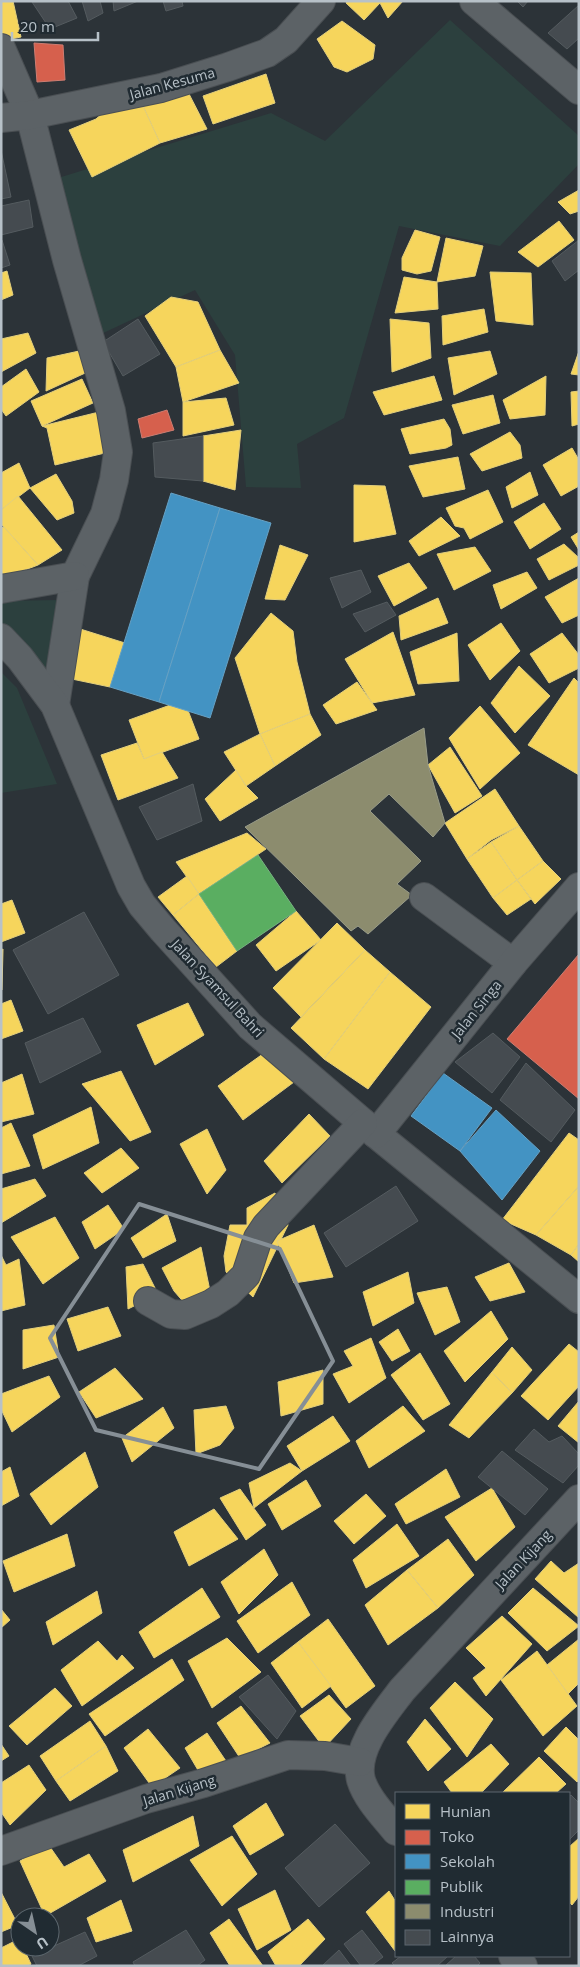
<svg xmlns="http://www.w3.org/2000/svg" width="580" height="1967" viewBox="0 0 580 1967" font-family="'Open Sans',sans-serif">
  <rect width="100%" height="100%" fill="#2c3338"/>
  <!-- green -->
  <g fill="#2c403e">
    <polygon points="450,20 579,136 579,164 500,246 399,226 344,418 297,444 301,488 246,487 235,355 195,290 99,335 58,178 271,113 325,141"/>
    <polygon points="59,600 49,683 1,629 1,601"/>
    <polygon points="1,672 17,688 57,784 1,793"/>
  </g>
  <!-- homes -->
  <g fill="#f6d55c" stroke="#e3cf7c">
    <polygon points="1,1 13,1 21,37 1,41"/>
    <polygon points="347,1 403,1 388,18 380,3 364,20 346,3"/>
    <polygon points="342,21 375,45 373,59 347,72 334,67 317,39"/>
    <polygon points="266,74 275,103 213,124 203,96"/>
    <polygon points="187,90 207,129 160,143 143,106"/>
    <polygon points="129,99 143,106 160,143 92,177 69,130 96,119 114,103"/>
    <polygon points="579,190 579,211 570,214 558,202"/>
    <polygon points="559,221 574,240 538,267 518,252"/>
    <polygon points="415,230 440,237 431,271 417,274 402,270 402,258"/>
    <polygon points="446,238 483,246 475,276 437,282"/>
    <polygon points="7,271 13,295 1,300 1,273"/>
    <polygon points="490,272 531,273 533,325 496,321"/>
    <polygon points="404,277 437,282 438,309 395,313"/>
    <polygon points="171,297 198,302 220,350 176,367 145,316"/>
    <polygon points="484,309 488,332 443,345 442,316"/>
    <polygon points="390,319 429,323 431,358 392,372"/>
    <polygon points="28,333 36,353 1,372 1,339"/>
    <polygon points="93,348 107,363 46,391 47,358"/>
    <polygon points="220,350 239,383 183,402 176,367"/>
    <polygon points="490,351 497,374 454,395 448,358"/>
    <polygon points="579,351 579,375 571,374"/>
    <polygon points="26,369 39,392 6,416 1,409 1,387"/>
    <polygon points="434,376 442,400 384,415 373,392"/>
    <polygon points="546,376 545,415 510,419 503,400"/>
    <polygon points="82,379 93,403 42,426 31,401"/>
    <polygon points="579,391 579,424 572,426 571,392"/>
    <polygon points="493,395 500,423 463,434 452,405"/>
    <polygon points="226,398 234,425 183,436 183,402"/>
    <polygon points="99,412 109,452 55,465 47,428 42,426"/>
    <polygon points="444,419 450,429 452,445 446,448 410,454 401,429"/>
    <polygon points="241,430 235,490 203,481 203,436"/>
    <polygon points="510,432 520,445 522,458 482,471 470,454"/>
    <polygon points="572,448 579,460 579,486 561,496 543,465"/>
    <polygon points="458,457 465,489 423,497 409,466"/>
    <polygon points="19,463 30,488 1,510 1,473"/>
    <polygon points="530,472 538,495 512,508 506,487"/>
    <polygon points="56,474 72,501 74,513 57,520 30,488"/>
    <polygon points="354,485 385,486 396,534 354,542"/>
    <polygon points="488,490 503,522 470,539 464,528 455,526 446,508"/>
    <polygon points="18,496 62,550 38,565 1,524 1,510"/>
    <polygon points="544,503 561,529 530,549 514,522"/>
    <polygon points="441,517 460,536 419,556 409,541"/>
    <polygon points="4,527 38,565 7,577 1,572 1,528"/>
    <polygon points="579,532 579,550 571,537"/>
    <polygon points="564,544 579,558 579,565 549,580 537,559"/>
    <polygon points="280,545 308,555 285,600 265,599"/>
    <polygon points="475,547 491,571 454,590 437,554"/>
    <polygon points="409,563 427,588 394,606 378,576"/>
    <polygon points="527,572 537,588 501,609 493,585"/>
    <polygon points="579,578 579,615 562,623 545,597"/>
    <polygon points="438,598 448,623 401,640 399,616"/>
    <polygon points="271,613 293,631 297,662 310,714 260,734 235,658"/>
    <polygon points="501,623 520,651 490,680 468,645"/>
    <polygon points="77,628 125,643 110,687 67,678"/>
    <polygon points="393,632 415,695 372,703 345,659"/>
    <polygon points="457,633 459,681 418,684 410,652"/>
    <polygon points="562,633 579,655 579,668 549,683 530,654"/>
    <polygon points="519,666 550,696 515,733 491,703"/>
    <polygon points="574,678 579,683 579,775 528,745"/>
    <polygon points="357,682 377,710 336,724 323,705"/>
    <polygon points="184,700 199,739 144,759 129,720"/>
    <polygon points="480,706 520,753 480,789 449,738"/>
    <polygon points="310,714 321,735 275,766 260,734"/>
    <polygon points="260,734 275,766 246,786 224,752"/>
    <polygon points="137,743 144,759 162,752 178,778 118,800 101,755"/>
    <polygon points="450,747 482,796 455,813 428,765"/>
    <polygon points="236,770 246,786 258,798 220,821 205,799"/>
    <polygon points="495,789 519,826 491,840 467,859 445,823"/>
    <polygon points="519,826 543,861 517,880 491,842"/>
    <polygon points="247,833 266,849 199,894 176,862"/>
    <polygon points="491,842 517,880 493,898 467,859"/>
    <polygon points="543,861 561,879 535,904 517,880"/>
    <polygon points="187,876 199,894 173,915 158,897"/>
    <polygon points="517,880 531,899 507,915 493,898"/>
    <polygon points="199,894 237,951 216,967 173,915"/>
    <polygon points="12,900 25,933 1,942 1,904"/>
    <polygon points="296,911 321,940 276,971 256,945"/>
    <polygon points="337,923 365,950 301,1017 273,988"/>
    <polygon points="3,949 2,990 1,990 1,950"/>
    <polygon points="365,950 390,972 324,1059 291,1028"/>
    <polygon points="390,972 431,1007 368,1089 324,1059"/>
    <polygon points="11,1000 23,1031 1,1039 1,1004"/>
    <polygon points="188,1003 204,1035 155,1065 137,1025"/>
    <polygon points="274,1046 294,1082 243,1120 218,1086"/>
    <polygon points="121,1071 151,1132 130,1141 82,1084"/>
    <polygon points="22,1074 34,1114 1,1122 1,1083"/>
    <polygon points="91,1107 99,1143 43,1169 33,1135"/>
    <polygon points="309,1114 330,1136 282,1183 264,1161"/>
    <polygon points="11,1123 30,1166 1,1174 1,1128"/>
    <polygon points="207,1129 226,1170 207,1194 180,1144"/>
    <polygon points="569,1133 579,1140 579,1186 536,1235 502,1220"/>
    <polygon points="121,1148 139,1168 102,1193 84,1173"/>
    <polygon points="35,1179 46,1196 1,1223 1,1189"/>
    <polygon points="579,1186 579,1244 571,1255 536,1235"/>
    <polygon points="275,1193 288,1225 253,1297 226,1272 224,1256 230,1225 247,1225 247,1208"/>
    <polygon points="108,1205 124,1229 95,1249 82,1222"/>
    <polygon points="167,1214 176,1241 143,1258 131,1238"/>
    <polygon points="55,1217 79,1258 43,1284 11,1237"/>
    <polygon points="314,1225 333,1277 294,1283 277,1241"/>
    <polygon points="579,1244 579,1262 571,1255"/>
    <polygon points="201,1247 210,1291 187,1306 174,1291 162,1268"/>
    <polygon points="1,1255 6,1265 19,1259 25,1305 1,1311"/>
    <polygon points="509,1263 525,1292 490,1301 475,1277"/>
    <polygon points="143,1264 158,1294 128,1309 126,1267"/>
    <polygon points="408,1272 414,1303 373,1326 363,1292"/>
    <polygon points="447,1287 460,1322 435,1335 417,1293"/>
    <polygon points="108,1307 121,1336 78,1351 67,1319"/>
    <polygon points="491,1311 508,1339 465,1382 444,1351"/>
    <polygon points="54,1325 59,1357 23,1369 23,1330"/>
    <polygon points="398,1329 410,1351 392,1361 379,1342"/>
    <polygon points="371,1338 386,1378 349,1403 333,1374 353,1366 344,1351"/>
    <polygon points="569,1344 579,1352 579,1386 548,1420 521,1396"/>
    <polygon points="512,1347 532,1370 512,1393 492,1372"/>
    <polygon points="420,1353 450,1404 423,1420 391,1375"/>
    <polygon points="115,1368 143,1399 96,1418 79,1392"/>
    <polygon points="323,1370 323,1404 281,1416 278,1382"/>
    <polygon points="492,1372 512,1393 469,1438 449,1425"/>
    <polygon points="49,1376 60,1397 12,1432 1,1409 1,1394"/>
    <polygon points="579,1401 579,1443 558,1426"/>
    <polygon points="226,1406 234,1428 220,1445 196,1454 194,1410"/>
    <polygon points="403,1406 425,1431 369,1468 356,1441"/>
    <polygon points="163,1407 174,1428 132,1462 122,1438"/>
    <polygon points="333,1416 350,1441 302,1471 287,1446"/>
    <polygon points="85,1452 98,1487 51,1525 30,1494"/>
    <polygon points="290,1463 302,1471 254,1508 249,1483"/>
    <polygon points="10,1467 19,1496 1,1506 1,1472"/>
    <polygon points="446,1469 460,1497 406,1524 395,1504"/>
    <polygon points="306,1480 321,1506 282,1530 268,1504"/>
    <polygon points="492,1488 515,1527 476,1561 445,1517"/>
    <polygon points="240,1489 266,1525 246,1540 220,1498"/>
    <polygon points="366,1494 386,1516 354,1544 334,1521"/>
    <polygon points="214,1509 238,1539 189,1566 174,1532"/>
    <polygon points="397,1524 419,1556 366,1588 353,1560"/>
    <polygon points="67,1534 75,1566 14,1592 3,1561"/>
    <polygon points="448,1539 474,1575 438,1608 407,1570"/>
    <polygon points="264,1549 278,1575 239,1614 221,1582"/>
    <polygon points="551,1561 564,1573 579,1563 579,1618 535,1579"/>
    <polygon points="407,1570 438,1608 388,1645 365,1605"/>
    <polygon points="292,1582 310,1615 258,1653 237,1621"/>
    <polygon points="202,1588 220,1617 154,1658 139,1632"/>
    <polygon points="533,1588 579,1626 547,1651 508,1613"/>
    <polygon points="97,1591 102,1613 53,1645 46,1622"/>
    <polygon points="1,1609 10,1620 1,1628"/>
    <polygon points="502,1616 532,1644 486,1696 473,1678 486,1668 466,1648"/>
    <polygon points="328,1619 375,1686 346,1708 298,1642"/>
    <polygon points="227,1638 261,1672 212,1708 188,1661"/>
    <polygon points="579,1639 579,1683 568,1694 547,1665"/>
    <polygon points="98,1641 117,1661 122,1655 134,1668 82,1706 61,1670"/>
    <polygon points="298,1642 331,1686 302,1708 271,1663"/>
    <polygon points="537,1651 577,1706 543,1736 501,1680"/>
    <polygon points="172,1659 184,1680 105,1736 89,1714"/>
    <polygon points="455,1682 493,1719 467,1757 430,1708"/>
    <polygon points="55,1688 72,1706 27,1745 9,1726"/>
    <polygon points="329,1695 351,1719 324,1748 300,1716"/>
    <polygon points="241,1706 270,1743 240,1758 217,1723"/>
    <polygon points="425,1719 451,1749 428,1771 407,1742"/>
    <polygon points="90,1721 106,1746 56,1781 40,1756"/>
    <polygon points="566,1727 579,1740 579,1780 577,1782 544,1751"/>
    <polygon points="148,1729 180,1768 152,1787 124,1748"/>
    <polygon points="207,1733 228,1764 202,1777 185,1748"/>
    <polygon points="1,1744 9,1756 1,1761"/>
    <polygon points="491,1744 509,1764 481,1793 452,1793 444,1782"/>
    <polygon points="106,1746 118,1771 70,1801 56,1781"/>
    <polygon points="539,1757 566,1784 556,1793 502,1793"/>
    <polygon points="29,1765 46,1790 10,1825 1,1812 1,1783"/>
    <polygon points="266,1803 284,1835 250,1855 233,1826"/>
    <polygon points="193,1816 199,1846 133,1882 123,1850"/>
    <polygon points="232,1836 257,1874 222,1906 190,1860"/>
    <polygon points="579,1838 579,1896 572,1905 569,1902 569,1847"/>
    <polygon points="48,1844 64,1867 89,1854 106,1881 45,1916 20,1861"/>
    <polygon points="275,1890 291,1930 257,1950 238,1909"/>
    <polygon points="389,1891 396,1902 395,1951 366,1912"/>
    <polygon points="1,1892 18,1925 1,1932"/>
    <polygon points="121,1900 132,1931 96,1942 87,1918"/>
    <polygon points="229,1919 263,1966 230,1966 210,1933"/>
    <polygon points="308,1919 325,1939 299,1966 276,1966 268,1952"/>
    <polygon points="19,1939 20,1947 23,1947 31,1964 28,1966 1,1966 1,1948"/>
  </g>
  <!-- shops -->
  <g fill="#d6604d" stroke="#cd7d72">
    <polygon points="34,43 63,45 65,80 37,82"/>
    <polygon points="167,410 174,430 142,438 138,419"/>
    <polygon points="579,954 579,1099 507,1039"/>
  </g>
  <!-- schools -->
  <g fill="#4393c3" stroke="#66a1c4">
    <polygon points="171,493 220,508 159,702 110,687"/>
    <polygon points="220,508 271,523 210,718 159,702"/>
    <polygon points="443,1073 492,1108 460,1151 411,1116"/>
    <polygon points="496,1110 540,1151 502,1200 460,1151"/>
  </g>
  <!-- public -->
  <polygon fill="#5aae61" stroke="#76b480" points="258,855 296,911 237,951 199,894"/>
  <!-- industry -->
  <polygon fill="#8c8c6e" stroke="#999c89" points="424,728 428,765 445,823 433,837 389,794 370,811 421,861 397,884 412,895 368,934 358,926 351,931 245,827"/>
  <!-- building -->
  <g fill="#454b50" stroke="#545b5f">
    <polygon points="68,1 77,18 50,29 32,2"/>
    <polygon points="82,1 100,1 103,13 88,21"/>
    <polygon points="113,1 138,1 114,11"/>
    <polygon points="163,1 182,1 183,6 166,11"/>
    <polygon points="517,1 528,1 523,7"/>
    <polygon points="579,5 579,38 567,49 548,33"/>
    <polygon points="1,150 11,197 1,199"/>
    <polygon points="29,200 33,227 1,235 1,206"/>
    <polygon points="2,240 10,265 1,268 1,241"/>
    <polygon points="579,240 579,270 565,281 552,261"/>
    <polygon points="138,319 160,354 123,376 103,342"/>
    <polygon points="203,436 203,481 155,477 153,443"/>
    <polygon points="361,570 371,592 342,608 330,578"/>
    <polygon points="387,602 396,615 365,632 353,614"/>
    <polygon points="193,784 202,821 157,840 139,807"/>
    <polygon points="84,912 119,975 48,1014 13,950"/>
    <polygon points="83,1018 101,1052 40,1083 25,1043"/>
    <polygon points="493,1033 520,1057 492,1093 455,1062"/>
    <polygon points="526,1063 575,1110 551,1142 500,1100"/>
    <polygon points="396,1186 418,1221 346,1267 324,1233"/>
    <polygon points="534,1429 549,1442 562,1436 579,1454 579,1465 563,1483 515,1450"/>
    <polygon points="502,1451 548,1489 525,1515 478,1477"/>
    <polygon points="268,1675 296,1711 277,1739 239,1697"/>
    <polygon points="571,1795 579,1803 579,1830 569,1840 569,1797"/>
    <polygon points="335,1824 370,1863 319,1907 285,1868"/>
    <polygon points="186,1930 205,1960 197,1966 135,1966 133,1962"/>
    <polygon points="362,1930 383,1957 371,1966 361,1966 344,1944"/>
    <polygon points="85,1932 97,1956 78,1966 37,1966 32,1956"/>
    <polygon points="339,1950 351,1966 322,1966"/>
    <polygon points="401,1956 448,1956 437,1966 395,1966 392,1963"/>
    <polygon points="456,1956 474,1956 480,1963 477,1966 445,1966"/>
  </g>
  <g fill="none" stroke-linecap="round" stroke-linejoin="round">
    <!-- minor casing -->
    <g stroke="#4a4f53" stroke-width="30">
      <g id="minor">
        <polyline points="474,1 579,90"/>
        <polyline points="1,48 30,115 67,260 111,411 118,452 114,480 105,514 75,576 55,705"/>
        <polyline points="1,118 30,115 161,88 228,67 267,53 286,40 321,1"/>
        <polyline points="1,589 75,576"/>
        <polyline points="1,638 20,658 55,705 131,886 142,905 163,930 250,1026 376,1134 579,1299"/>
        <polyline points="424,897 513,963"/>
        <polyline points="376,1134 513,963 579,887"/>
        <polyline points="148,1301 171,1314 185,1315 211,1304 228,1293 246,1275 258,1238 266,1226 363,1123"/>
        <path d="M396,1831C384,1816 367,1799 361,1780C353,1749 385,1713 402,1690L579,1499"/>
        <polyline points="1,1851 146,1799 204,1783 288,1755 325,1756 360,1762"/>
        <polyline points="513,1956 523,1966"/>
      </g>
    </g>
    <!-- minor -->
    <use href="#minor" stroke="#5c6266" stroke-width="28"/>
  </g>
  <!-- marked area -->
  <path fill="none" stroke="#868f96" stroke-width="4" stroke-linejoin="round" d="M139,1204L280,1249L333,1361L259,1469L96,1430L50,1338Z"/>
  <g text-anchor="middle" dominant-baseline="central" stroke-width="5" stroke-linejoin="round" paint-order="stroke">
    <!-- street labels -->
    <g font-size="14" fill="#b7c1c8" stroke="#202b32">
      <text transform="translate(172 83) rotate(-15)">Jalan Kesuma</text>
      <text transform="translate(218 988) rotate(47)">Jalan Syamsul Bahri</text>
      <text transform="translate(476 1009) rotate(-51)">Jalan Singa</text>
      <text transform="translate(523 1559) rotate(-47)">Jalan Kijang</text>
      <text transform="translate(179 1790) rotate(-17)">Jalan Kijang</text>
    </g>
  </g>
  <!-- border -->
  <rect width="580" height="1967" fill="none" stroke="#b7c1c8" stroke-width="5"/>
  <!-- legend -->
  <rect x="395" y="1792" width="175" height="165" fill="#202b32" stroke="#5c676e"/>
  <rect x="405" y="1804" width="25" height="15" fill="#f6d55c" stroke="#5c676e"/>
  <text x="440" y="1817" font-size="15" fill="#b7c1c8">Hunian</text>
  <rect x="405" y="1830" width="25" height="15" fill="#d6604d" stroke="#5c676e"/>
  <text x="440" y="1842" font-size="15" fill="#b7c1c8">Toko</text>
  <rect x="405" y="1854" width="25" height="15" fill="#4393c3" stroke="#5c676e"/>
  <text x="440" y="1867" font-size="15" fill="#b7c1c8">Sekolah</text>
  <rect x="405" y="1880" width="25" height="15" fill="#5aae61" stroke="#5c676e"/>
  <text x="440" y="1892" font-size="15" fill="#b7c1c8">Publik</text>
  <rect x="405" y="1904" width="25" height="15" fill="#8c8c6e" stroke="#5c676e"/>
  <text x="440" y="1917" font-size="15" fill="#b7c1c8">Industri</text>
  <rect x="405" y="1930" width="25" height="15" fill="#454b50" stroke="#5c676e"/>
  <text x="440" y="1942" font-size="15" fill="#b7c1c8">Lainnya</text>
  <!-- north arrow -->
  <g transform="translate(35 1932) rotate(146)"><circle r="24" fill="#202b32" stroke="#5c676e"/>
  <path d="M0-4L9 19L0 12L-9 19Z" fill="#868f96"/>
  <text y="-8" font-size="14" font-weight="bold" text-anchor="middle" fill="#b7c1c8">U</text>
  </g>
  <!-- scale -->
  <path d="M12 32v8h86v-8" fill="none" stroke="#b7c1c8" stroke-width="2.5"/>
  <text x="20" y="32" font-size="15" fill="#b7c1c8" stroke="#202b32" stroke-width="4" paint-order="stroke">20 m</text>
</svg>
